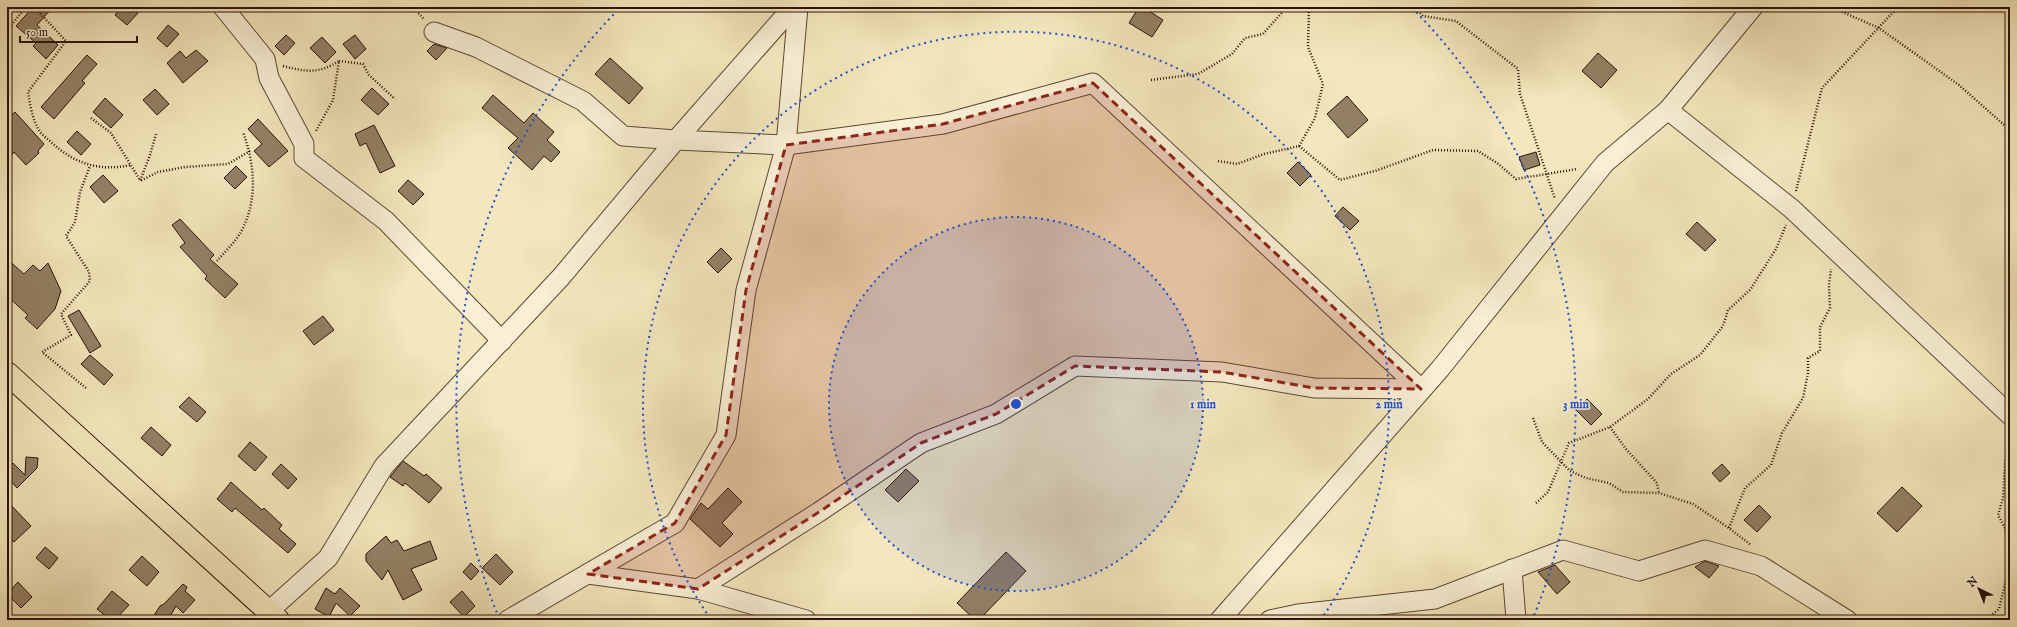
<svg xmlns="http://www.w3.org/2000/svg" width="2017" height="627" viewBox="0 0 2017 627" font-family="'IM FELL English',serif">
  <rect width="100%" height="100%" fill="#f4e7bd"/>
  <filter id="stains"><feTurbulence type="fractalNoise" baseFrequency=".005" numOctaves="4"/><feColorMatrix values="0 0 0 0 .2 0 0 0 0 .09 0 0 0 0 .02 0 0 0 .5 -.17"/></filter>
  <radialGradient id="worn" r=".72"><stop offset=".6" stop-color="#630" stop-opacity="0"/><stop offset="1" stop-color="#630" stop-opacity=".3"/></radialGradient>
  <!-- building -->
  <g fill="#938165" stroke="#291306">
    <polygon points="33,7 53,7 37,25 58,45 46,59 33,46 36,43 16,26"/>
    <polygon points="121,7 131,7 138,13 127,25 115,15"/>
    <polygon points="1139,7 1143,7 1163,20 1152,37 1129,23"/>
    <polygon points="168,25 179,34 167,47 157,38"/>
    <polygon points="286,35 295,43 284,55 275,46"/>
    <polygon points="355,35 366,49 355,59 343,44"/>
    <polygon points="322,37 336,52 325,63 310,48"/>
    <polygon points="434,44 447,48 436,60 427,51"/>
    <polygon points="196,50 208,61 183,83 167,63 180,51 186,58"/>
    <polygon points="1598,53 1617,70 1601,88 1582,71"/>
    <polygon points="87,55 97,64 82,81 85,83 54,119 41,107"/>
    <polygon points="610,58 643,88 629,104 595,74"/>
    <polygon points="372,88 389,104 378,115 361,100"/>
    <polygon points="155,89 169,104 157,115 143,100"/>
    <polygon points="493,95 524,123 533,113 554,132 547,140 560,152 551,162 544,156 532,170 508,148 518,138 482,108"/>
    <polygon points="1347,96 1368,120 1348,138 1327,114"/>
    <polygon points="105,98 123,115 111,128 93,112"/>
    <polygon points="15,112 44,144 38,151 39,153 26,165 14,152 7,161 7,120"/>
    <polygon points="258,119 288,151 269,167 254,151 262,144 248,129"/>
    <polygon points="374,125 395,166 380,173 366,143 360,146 355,134"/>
    <polygon points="77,131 91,144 81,155 67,142"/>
    <polygon points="1536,152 1540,165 1524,170 1519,157"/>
    <polygon points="1298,162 1311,175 1300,186 1287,173"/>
    <polygon points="236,166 247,177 235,189 224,178"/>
    <polygon points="103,175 118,191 104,203 90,187"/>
    <polygon points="408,180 424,194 413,205 398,191"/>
    <polygon points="1343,207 1359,221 1350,230 1335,216"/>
    <polygon points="180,219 214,255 210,259 238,284 225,298 205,279 207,276 180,247 185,243 172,225"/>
    <polygon points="1697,222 1716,240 1705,251 1686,234"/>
    <polygon points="721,248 732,259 718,273 707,262"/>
    <polygon points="7,259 24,274 33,265 40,271 48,263 61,291 55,309 37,329 25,318 28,315 7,296"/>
    <polygon points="79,310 101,346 90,353 68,316"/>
    <polygon points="323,316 334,330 314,345 303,331"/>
    <polygon points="90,355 113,375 104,385 81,364"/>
    <polygon points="189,397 206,412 197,422 179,407"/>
    <polygon points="1587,399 1602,414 1591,425 1576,410"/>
    <polygon points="151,427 171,445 162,456 141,438"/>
    <polygon points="250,442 267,457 255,471 238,456"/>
    <polygon points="26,457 38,458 37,468 17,488 7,477 7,469 13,463 25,475"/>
    <polygon points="403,461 424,476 426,474 442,488 429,503 405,483 403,486 390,477"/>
    <polygon points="281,464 297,479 288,489 272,474"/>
    <polygon points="1722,464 1730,473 1720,482 1712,473"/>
    <polygon points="906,469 919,481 898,502 885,490"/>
    <polygon points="231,482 262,510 264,508 282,525 279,529 296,544 288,553 235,508 232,512 217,499"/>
    <polygon points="1902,487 1922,506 1897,532 1877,513"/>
    <polygon points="728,488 742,502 722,523 733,534 720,547 690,519 701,503 708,509"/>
    <polygon points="7,501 31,526 14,542 7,535"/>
    <polygon points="1759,505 1771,517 1757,532 1744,520"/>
    <polygon points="386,536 391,543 397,540 404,551 430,541 437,559 411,569 422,590 403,600 388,570 382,580 366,561 366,554"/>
    <polygon points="45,547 58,558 49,569 36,558"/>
    <polygon points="1006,552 1026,571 979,620 975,620 957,603"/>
    <polygon points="496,554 513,572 500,585 482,568"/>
    <polygon points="142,556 159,572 147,586 129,570"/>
    <polygon points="1705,561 1719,566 1709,578 1695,567"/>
    <polygon points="471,563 479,571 471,580 463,572"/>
    <polygon points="1555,565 1570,582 1557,594 1538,572"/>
    <polygon points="18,582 32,597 21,608 7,594"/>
    <polygon points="183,584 187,587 185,591 195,600 183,613 176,606 168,620 151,620 160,606 164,604"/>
    <polygon points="326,588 335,594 340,588 360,606 350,616 336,603 329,617 315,609"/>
    <polygon points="112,591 129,605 115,620 111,620 97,609"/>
    <polygon points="462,591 475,606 464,617 450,602"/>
  </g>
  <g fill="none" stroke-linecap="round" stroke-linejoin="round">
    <!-- street casing -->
    <g stroke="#5c4834" stroke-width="21">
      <g id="street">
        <polyline points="223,7 265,59 269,78 304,144 304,158 386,221 502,341"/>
        <polyline points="434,32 476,47 583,101 623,136 676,140 793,7"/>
        <polyline points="1668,110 1792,209 2010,415"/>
        <polyline points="1512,569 1516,620"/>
        <polyline points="588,574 698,589 806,620"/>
        <polyline points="269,611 328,558 384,466 561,277 676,140 786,145 943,124 1093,83 1421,389 1314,388 1222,372 1075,366 996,414 921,443 819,512 698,589"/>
        <polyline points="508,620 675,523 726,435 746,290 786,145 798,7"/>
        <polyline points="1220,620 1440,369 1605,163 1668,110 1753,7"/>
        <polyline points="1270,620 1298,614 1435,599 1563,550 1639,571 1705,550 1761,566 1847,620"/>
      </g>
    </g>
    <!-- primary casing -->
    <g stroke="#291306" stroke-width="24">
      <polyline id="primary" points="7,373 278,620"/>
    </g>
    <!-- path -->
    <g stroke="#291306" stroke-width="2.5" stroke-dasharray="1 2" stroke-linecap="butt">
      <path d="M34,7L66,41L28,92C30,104 32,119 39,130C41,134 46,138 50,141C73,163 98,172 131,165"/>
      <polyline points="412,7 424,19"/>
      <polyline points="1410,7 1416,9 1423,16 1456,21 1518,69 1520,94 1555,199"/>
      <polyline points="1831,7 1879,28 1959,85 2010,130"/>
      <polyline points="7,27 9,28 26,7"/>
      <polyline points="339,61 363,64 369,75 395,99"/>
      <path d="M283,66C307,72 318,74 339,61L333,100L316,131"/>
      <polyline points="1151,80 1198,74 1232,54 1245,38 1263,34 1287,7"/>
      <polyline points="91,118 111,133 140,180"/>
      <polyline points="156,134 150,155 140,181 158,172 185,167 228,164 250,151"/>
      <polyline points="1299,146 1315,118 1323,84 1308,47 1309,7"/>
      <polyline points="1218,161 1237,164 1264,154 1299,146 1340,180 1375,171 1433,150 1478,151 1497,163 1516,179 1577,169"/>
      <polyline points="1796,191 1822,88 1898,7"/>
      <path d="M217,261C225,252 235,242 241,232C258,200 255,165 243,132"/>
      <polyline points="86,388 42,352 71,335 61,314 90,281 89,272 66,236 75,222 80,192 90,166"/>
      <polyline points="1533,418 1542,442 1570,471 1586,478 1609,483 1623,492 1659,493 1693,504 1729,528 1751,545"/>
      <polyline points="1610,427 1626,449 1657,483 1659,493"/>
      <polyline points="2010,440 2005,464 2003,498 1998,515 2005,528 2010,556"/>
      <polyline points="1536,503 1548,492 1569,443 1610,427 1648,399 1671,374 1700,355 1723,326 1728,310 1750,290 1776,249 1786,225"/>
      <polyline points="1729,528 1745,488 1771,465 1782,433 1803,398 1808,373 1808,358 1820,351 1820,327 1830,308 1829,285 1831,269"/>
      <polyline points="1986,620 1999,609 2010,563"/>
    </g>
    <!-- street -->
    <use href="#street" stroke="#f8efd4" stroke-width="19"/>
    <!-- primary -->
    <use href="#primary" stroke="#f4e7bd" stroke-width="22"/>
  </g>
  <!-- marked area -->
  <path fill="#8f2418" fill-opacity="0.2" stroke="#8f2418" stroke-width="3" stroke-dasharray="8 5" stroke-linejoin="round" d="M1093,83L1421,389L1314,388L1222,372L1075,366L996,414L921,443L819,512L698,589L588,574L675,523L726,435L746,290L786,145L943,124Z"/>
  <!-- distance rings -->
  <circle cx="1016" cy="404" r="187" fill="#1d4ed8" fill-opacity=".12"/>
  <g fill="none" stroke="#1d4ed8" stroke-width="2" stroke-dasharray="2 4">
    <circle cx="1016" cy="404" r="187"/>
    <path d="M710 618A373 373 0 1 1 1322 618"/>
    <path d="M499 618A560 560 0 0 1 620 8M1412 8A560 560 0 0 1 1533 618"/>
  </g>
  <circle cx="1016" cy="404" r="6" fill="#1d4ed8" stroke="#f8efd4" stroke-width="2"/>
  <g font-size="12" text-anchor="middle" font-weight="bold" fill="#1d4ed8" stroke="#f8efd4" stroke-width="3" stroke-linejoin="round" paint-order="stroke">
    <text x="1203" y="408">1 min</text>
    <text x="1389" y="408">2 min</text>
    <text x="1576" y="408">3 min</text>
  </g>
  <!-- margin -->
  <rect width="2017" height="627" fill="none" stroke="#f4e7bd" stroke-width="24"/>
  <rect x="8" y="8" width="2001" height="611" fill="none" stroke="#291306" stroke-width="2"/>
  <rect x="12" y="12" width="1993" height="603" fill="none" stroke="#291306"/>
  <!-- north arrow -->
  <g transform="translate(1979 589) rotate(317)" stroke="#f8efd4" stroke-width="3" paint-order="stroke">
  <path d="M0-3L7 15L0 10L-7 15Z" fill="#291306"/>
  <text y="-6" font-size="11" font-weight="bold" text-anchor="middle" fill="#291306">N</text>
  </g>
  <!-- scale -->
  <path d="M20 36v6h117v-6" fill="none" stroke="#291306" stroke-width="2"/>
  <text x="26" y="36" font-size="12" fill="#291306" stroke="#f8efd4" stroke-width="3" paint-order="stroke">50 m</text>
  <rect width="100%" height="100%" filter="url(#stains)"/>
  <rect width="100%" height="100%" fill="url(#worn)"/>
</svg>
